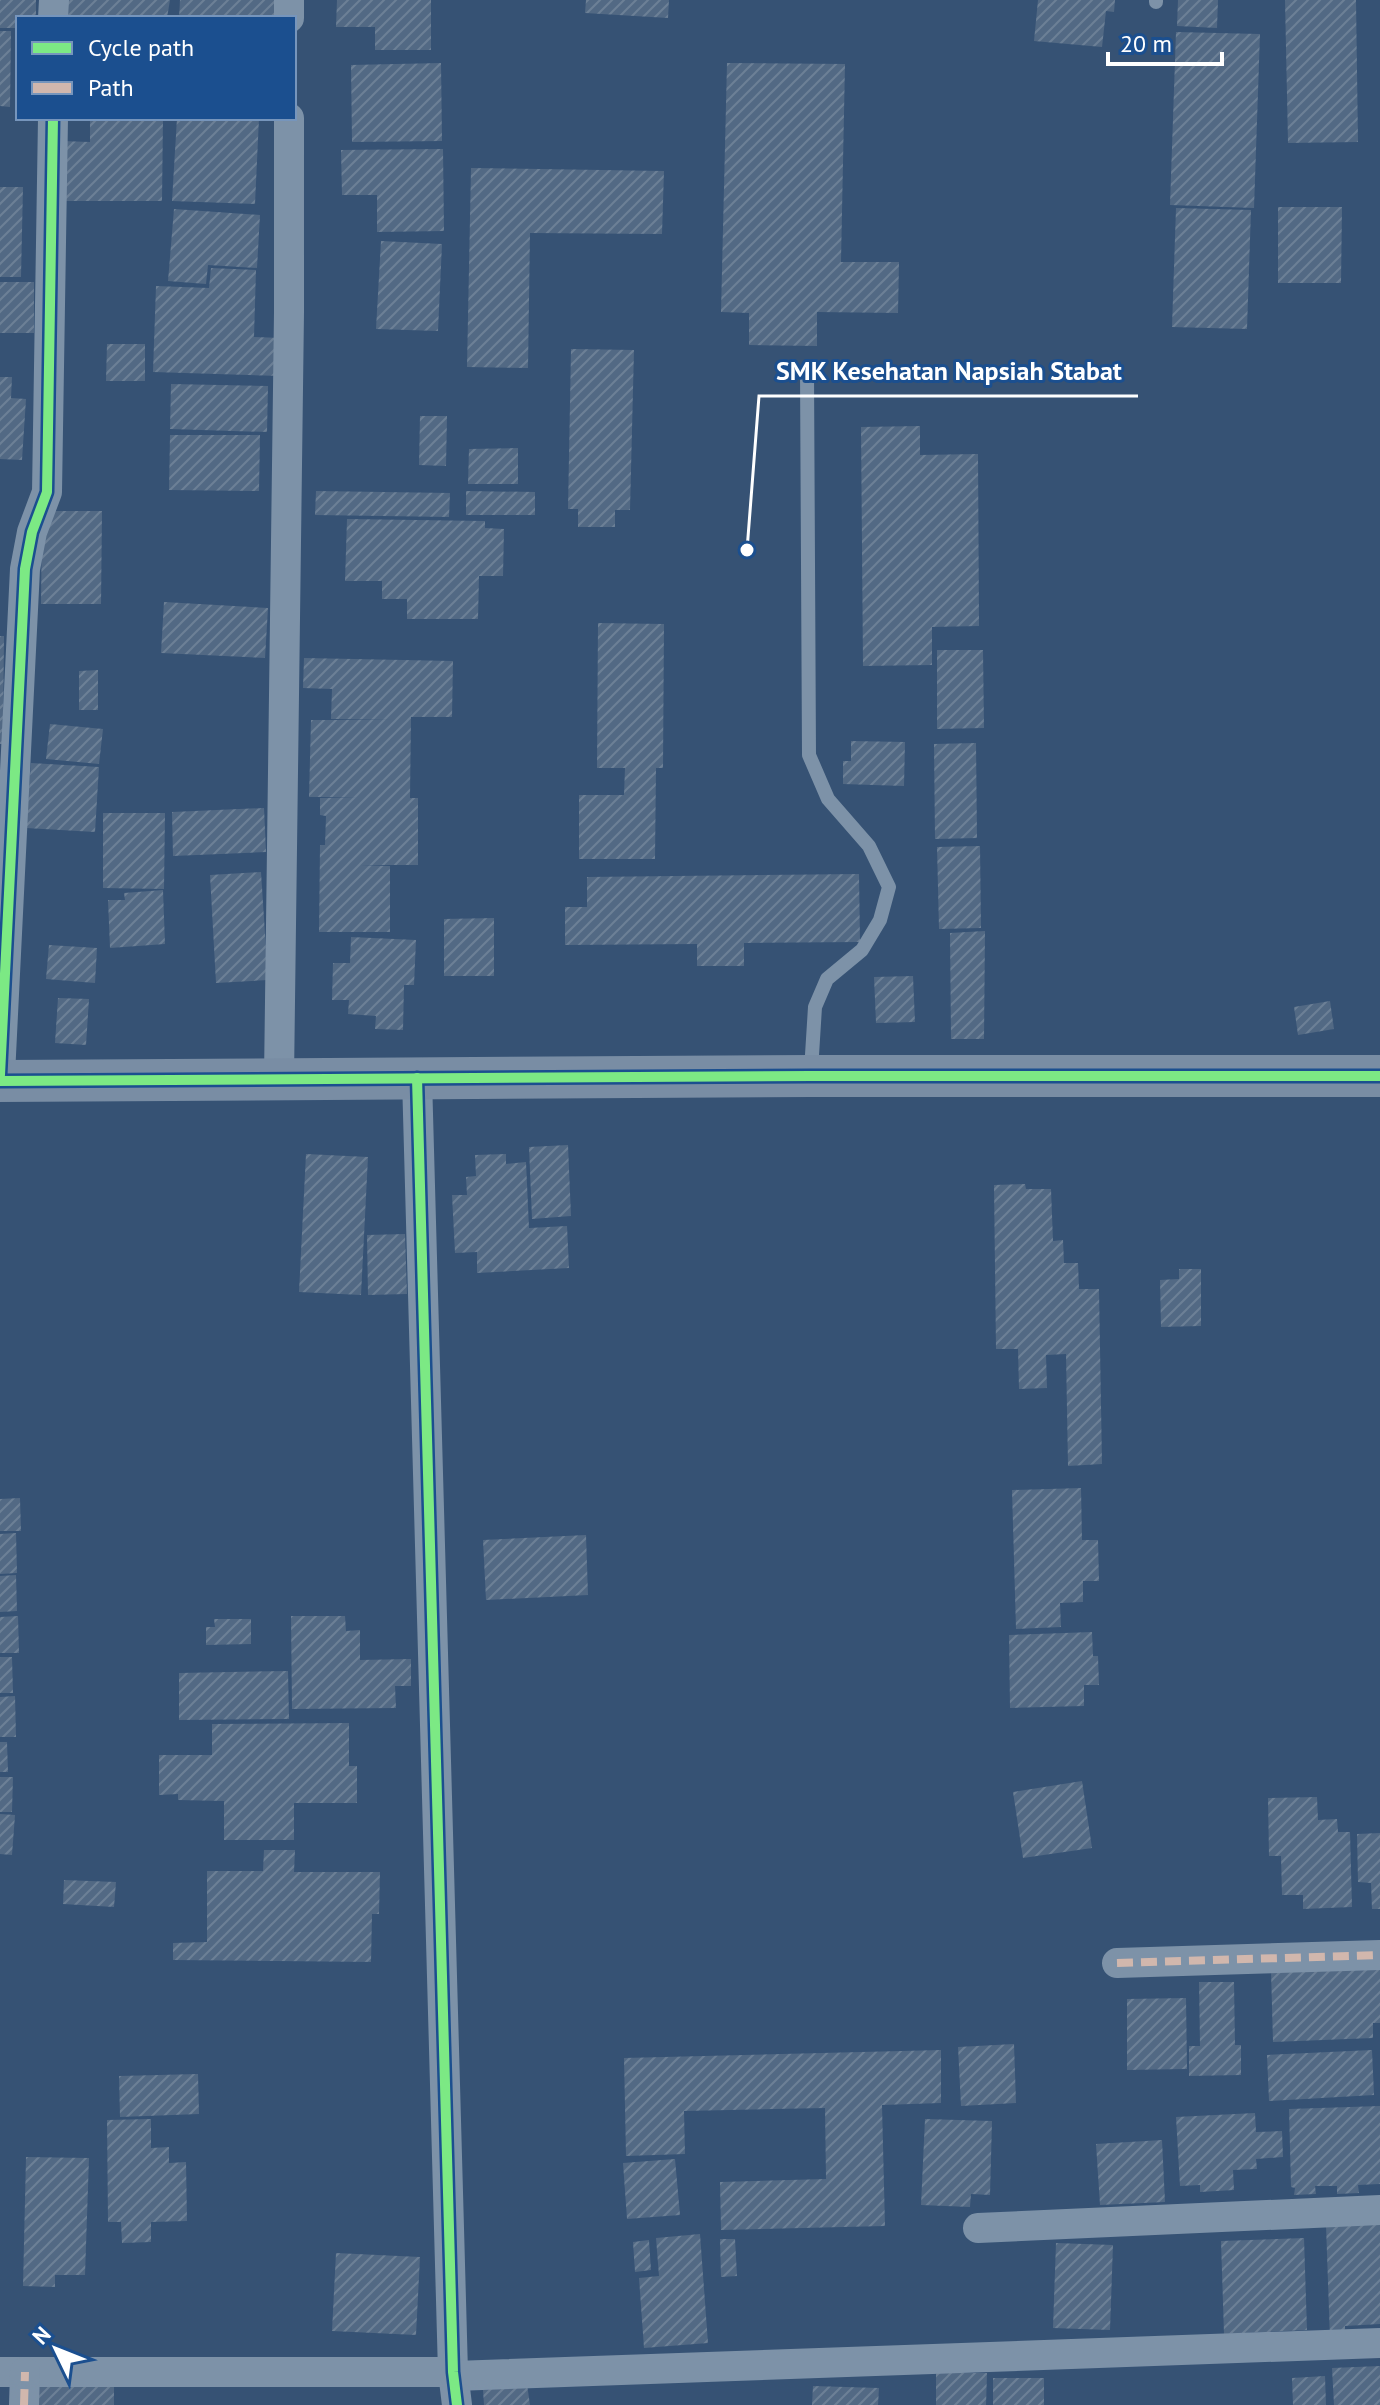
<svg xmlns="http://www.w3.org/2000/svg" width="1380" height="2405" viewBox="0 0 1380 2405" font-family="'PT Sans',sans-serif">
  <defs>
    <pattern id="building-hatch" width="6" height="6" patternUnits="userSpaceOnUse" patternTransform="scale(2)"><rect width="6" height="6" fill="#526984"/><path d="M-1 1l2-2M0 6l6-6M5 7l2-2" fill="none" stroke="#6c8096"/></pattern>
  </defs>
  <rect width="100%" height="100%" fill="#365274"/>
  <!-- building -->
  <g fill="url(#building-hatch)">
    <polygon points="0,0 36,0 36,18 18,18 18,28 0,28"/>
    <polygon points="67,0 170,0 167,18 65,18"/>
    <polygon points="180,0 279,0 278,18 179,18"/>
    <polygon points="337,0 431,0 431,50 375,50 375,27 336,27"/>
    <polygon points="586,0 669,0 668,18 585,13"/>
    <polygon points="1038,0 1115,0 1114,12 1106,11 1102,47 1034,41"/>
    <polygon points="1178,0 1218,0 1217,28 1177,26"/>
    <polygon points="1285,0 1356,0 1358,142 1288,143"/>
    <polygon points="0,31 11,31 10,107 0,106"/>
    <polygon points="1176,32 1260,34 1254,208 1170,205"/>
    <polygon points="441,63 442,141 352,142 351,65"/>
    <polygon points="727,63 845,64 841,262 899,262 898,313 817,312 817,346 749,345 749,313 721,312"/>
    <polygon points="90,118 163,118 162,201 62,201 62,141 90,142"/>
    <polygon points="177,118 259,118 255,204 172,201"/>
    <polygon points="443,149 444,231 377,232 377,195 342,195 341,150"/>
    <polygon points="471,168 664,171 662,234 530,233 528,368 467,367"/>
    <polygon points="0,187 23,187 21,277 0,277"/>
    <polygon points="1278,207 1342,207 1341,283 1278,283"/>
    <polygon points="1176,208 1251,210 1247,329 1172,327"/>
    <polygon points="174,209 260,215 257,268 208,265 206,284 168,281"/>
    <polygon points="381,241 442,244 438,331 376,329"/>
    <polygon points="211,268 256,270 254,337 283,338 281,376 153,372 156,286 209,288"/>
    <rect x="0" y="282" width="34" height="51"/>
    <polygon points="107,344 145,344 145,381 106,381"/>
    <polygon points="571,349 634,350 630,510 615,510 615,527 578,527 578,509 568,509"/>
    <polygon points="0,377 12,377 11,398 26,399 22,460 0,459"/>
    <polygon points="171,384 268,386 267,432 170,429"/>
    <polygon points="420,416 447,416 446,466 419,465"/>
    <polygon points="920,426 920,455 978,454 979,626 932,627 932,665 863,666 861,427"/>
    <polygon points="170,435 260,435 259,491 169,490"/>
    <polygon points="518,448 518,484 468,484 469,449"/>
    <polygon points="316,491 450,493 449,517 315,515"/>
    <polygon points="466,491 535,492 535,515 466,515"/>
    <polygon points="42,511 102,511 101,604 41,604"/>
    <polygon points="347,519 485,521 485,528 504,529 503,576 479,576 478,619 407,619 407,599 382,599 382,581 345,581"/>
    <polygon points="164,602 268,608 265,658 161,653"/>
    <polygon points="598,623 664,624 663,768 656,768 655,859 579,859 579,795 624,795 625,768 597,768"/>
    <polygon points="0,636 4,636 3,744 0,744"/>
    <polygon points="937,650 983,650 984,728 937,729"/>
    <polygon points="304,658 453,661 452,717 411,717 410,798 418,798 418,865 360,865 390,866 390,932 319,932 320,845 325,845 326,816 320,815 320,798 357,797 309,797 311,720 392,720 331,719 332,689 303,688"/>
    <polygon points="98,670 98,710 79,710 79,671"/>
    <polygon points="50,724 103,729 99,764 46,759"/>
    <polygon points="851,741 905,742 904,786 843,784 843,761 851,761"/>
    <polygon points="976,743 977,838 935,839 934,744"/>
    <polygon points="31,763 99,767 95,832 26,828"/>
    <polygon points="264,808 266,852 173,856 172,812"/>
    <polygon points="103,813 165,813 164,889 103,888"/>
    <polygon points="980,846 981,928 939,929 937,847"/>
    <polygon points="261,872 268,980 216,983 210,875"/>
    <polygon points="859,874 860,942 744,943 744,966 697,966 697,944 565,945 565,907 587,907 587,877"/>
    <polygon points="163,890 165,944 110,948 108,900 125,900 124,893"/>
    <polygon points="494,918 494,976 444,976 444,919"/>
    <polygon points="985,931 984,1039 951,1039 950,933"/>
    <polygon points="351,937 416,940 414,985 404,985 403,1030 375,1029 376,1016 348,1014 349,1000 332,1000 333,963 350,963"/>
    <polygon points="49,945 97,948 95,983 46,979"/>
    <polygon points="913,976 915,1022 876,1023 874,977"/>
    <polygon points="58,998 89,999 86,1045 55,1043"/>
    <polygon points="1330,1001 1334,1029 1298,1035 1294,1007"/>
    <polygon points="568,1145 571,1216 532,1219 529,1147"/>
    <polygon points="306,1154 368,1157 361,1295 299,1292"/>
    <polygon points="506,1154 506,1164 526,1162 529,1228 567,1226 569,1268 477,1273 477,1252 455,1253 452,1195 467,1195 466,1177 476,1176 475,1155"/>
    <polygon points="1025,1184 1026,1189 1051,1189 1053,1241 1063,1240 1064,1263 1078,1263 1079,1289 1099,1289 1102,1464 1068,1466 1066,1354 1046,1355 1047,1388 1019,1389 1018,1349 996,1349 994,1185"/>
    <polygon points="405,1234 407,1294 368,1295 367,1235"/>
    <polygon points="1179,1269 1201,1269 1201,1326 1161,1327 1160,1280 1179,1279"/>
    <polygon points="1081,1488 1082,1540 1098,1540 1099,1581 1083,1581 1083,1602 1060,1603 1061,1627 1016,1629 1012,1490"/>
    <polygon points="20,1498 21,1531 0,1531 0,1499"/>
    <polygon points="16,1533 17,1573 0,1574 0,1534"/>
    <polygon points="586,1535 588,1595 486,1600 483,1540"/>
    <polygon points="16,1575 17,1611 0,1612 0,1576"/>
    <polygon points="18,1616 19,1653 0,1653 0,1617"/>
    <polygon points="291,1616 345,1616 346,1631 360,1630 360,1660 411,1659 411,1686 395,1686 396,1708 292,1709"/>
    <polygon points="214,1619 251,1619 251,1644 206,1645 206,1627 215,1627"/>
    <polygon points="1092,1632 1093,1656 1098,1656 1099,1685 1084,1685 1084,1706 1010,1708 1009,1635"/>
    <polygon points="0,1657 12,1657 13,1693 0,1693"/>
    <polygon points="288,1671 289,1719 179,1720 179,1673"/>
    <polygon points="15,1696 16,1737 0,1737 0,1697"/>
    <polygon points="349,1723 349,1766 357,1766 357,1803 294,1803 294,1840 224,1840 224,1801 178,1800 178,1794 159,1795 159,1755 212,1755 212,1724"/>
    <polygon points="0,1742 7,1742 8,1772 0,1772"/>
    <polygon points="0,1777 13,1777 12,1812 0,1812"/>
    <polygon points="1082,1781 1092,1848 1023,1858 1013,1792"/>
    <polygon points="1317,1797 1318,1820 1337,1819 1338,1832 1350,1832 1352,1907 1303,1909 1303,1895 1282,1895 1281,1856 1269,1856 1268,1798"/>
    <polygon points="0,1814 15,1815 12,1855 0,1854"/>
    <polygon points="1380,1833 1380,1909 1372,1909 1371,1883 1358,1882 1357,1834"/>
    <polygon points="264,1850 295,1850 294,1872 380,1872 379,1914 372,1914 371,1962 173,1960 173,1943 207,1942 207,1871 263,1871"/>
    <polygon points="64,1880 116,1882 114,1907 63,1904"/>
    <polygon points="1380,1969 1380,2023 1373,2023 1373,2038 1273,2042 1271,1971"/>
    <polygon points="1199,1982 1234,1982 1235,2045 1241,2045 1241,2075 1189,2076 1189,2046 1200,2046"/>
    <polygon points="1186,1998 1187,2069 1127,2070 1127,1999"/>
    <polygon points="1014,2044 1016,2103 961,2106 958,2047"/>
    <polygon points="941,2050 941,2103 882,2105 885,2226 721,2230 720,2182 826,2179 825,2108 684,2111 685,2154 626,2156 624,2058"/>
    <polygon points="1372,2050 1374,2095 1269,2101 1267,2055"/>
    <polygon points="198,2074 199,2114 120,2117 119,2076"/>
    <polygon points="1380,2106 1380,2184 1358,2185 1359,2193 1337,2194 1337,2186 1315,2186 1316,2194 1294,2195 1295,2188 1291,2187 1289,2109"/>
    <polygon points="1255,2113 1256,2132 1282,2131 1283,2157 1256,2159 1257,2169 1233,2170 1234,2190 1200,2192 1200,2185 1180,2186 1176,2117"/>
    <polygon points="151,2119 151,2148 169,2147 169,2163 186,2162 187,2221 151,2222 151,2242 122,2243 121,2222 108,2222 107,2120"/>
    <polygon points="925,2119 992,2121 990,2195 971,2194 970,2207 921,2205"/>
    <polygon points="1162,2140 1165,2202 1100,2205 1096,2144"/>
    <polygon points="26,2157 89,2158 85,2275 55,2275 55,2287 23,2286"/>
    <polygon points="675,2159 680,2215 627,2219 623,2163"/>
    <polygon points="1380,2223 1380,2324 1345,2326 1345,2339 1330,2340 1326,2225"/>
    <polygon points="700,2234 708,2343 644,2348 639,2278 659,2276 656,2238"/>
    <polygon points="1304,2238 1307,2330 1224,2334 1221,2241"/>
    <polygon points="720,2239 735,2239 737,2276 721,2277"/>
    <polygon points="649,2240 651,2270 635,2272 633,2242"/>
    <polygon points="1056,2243 1113,2245 1110,2330 1053,2328"/>
    <polygon points="336,2253 420,2257 416,2335 332,2331"/>
    <polygon points="1380,2366 1380,2405 1334,2405 1332,2368"/>
    <polygon points="936,2373 987,2373 986,2405 936,2405"/>
    <polygon points="1325,2376 1326,2405 1293,2405 1292,2378"/>
    <rect x="993" y="2378" width="51" height="27"/>
    <polygon points="114,2381 114,2405 30,2405 30,2382"/>
    <polygon points="527,2384 530,2405 484,2405 483,2390"/>
    <polygon points="813,2386 879,2388 878,2405 812,2405"/>
  </g>
  <g fill="none" stroke-linecap="round" stroke-linejoin="round">
    <!-- lane -->
    <g stroke="#7d92a8" stroke-width="14">
      <polyline points="1156,2 1156,0"/>
      <polyline points="807,371 809,755 828,799 869,846 889,887 880,920 862,950 827,979 815,1007 811,1071"/>
    </g>
    <!-- street -->
    <g stroke="#7d92a8" stroke-width="30">
      <polyline points="289,0 289,18"/>
      <polyline points="53,18 54,0"/>
      <polyline points="0,1075 25,569 32,532 47,492 53,118"/>
      <polyline points="279,1078 289,312 289,118"/>
      <polyline points="417,1078 453,2372 457,2405"/>
      <polyline points="1117,1963 1380,1955"/>
      <polyline points="978,2228 1380,2210"/>
      <polyline points="0,2372 453,2372"/>
      <polyline points="455,2376 1380,2343"/>
      <polyline points="24,2405 25,2372"/>
    </g>
    <!-- secondary -->
    <polyline stroke="#798da4" stroke-width="42" points="0,1081 811,1076 1380,1076"/>
    <!-- quiet -->
    <g stroke="#d1b7ad" stroke-width="8" stroke-dasharray="16 8" stroke-linecap="butt">
      <polyline points="1117,1963 1380,1955"/>
      <polyline points="24,2405 25,2372"/>
    </g>
    <!-- cycleway casing -->
    <g stroke="#1b4f8f" stroke-width="15">
      <g id="cycleway">
        <polyline points="0,1075 25,569 32,532 47,492 53,118"/>
        <polyline points="417,1078 453,2372 457,2405"/>
        <polyline points="0,1081 811,1076 1380,1076"/>
      </g>
    </g>
    <!-- cycleway -->
    <use href="#cycleway" stroke="#7ce984" stroke-width="10"/>
  </g>
  <!-- callouts -->
  <path fill="none" stroke="#fff" stroke-width="3" d="M747 550L759 396H1138"/>
  <circle fill="#fff" stroke="#1b4f8f" stroke-width="3" cx="747" cy="550" r="8"/>
  <g font-size="26" text-anchor="middle" font-weight="bold" fill="#fff" stroke="#1b4f8f" stroke-width="6" stroke-linejoin="round" paint-order="stroke">
    <text x="949" y="380">SMK Kesehatan Napsiah Stabat</text>
  </g>
  <!-- legend -->
  <rect x="16" y="16" width="280" height="104" fill="#1b4f8f" stroke="#7695bc" stroke-width="2"/>
  <rect x="32" y="42" width="40" height="12" fill="#7ce984" stroke="#7695bc" stroke-width="2"/>
  <text x="88" y="56" font-size="24" fill="#ffffff">Cycle path</text>
  <rect x="32" y="82" width="40" height="12" fill="#d1b7ad" stroke="#7695bc" stroke-width="2"/>
  <text x="88" y="96" font-size="24" fill="#ffffff">Path</text>
  <!-- north arrow -->
  <g transform="translate(56 2349) rotate(313)" stroke="#1b4f8f" stroke-width="6" paint-order="stroke">
  <path d="M0-6L14 30L0 20L-14 30Z" fill="#ffffff"/>
  <text y="-12" font-size="22" font-weight="bold" text-anchor="middle" fill="#ffffff">N</text>
  </g>
  <!-- scale -->
  <path d="M1108 52v12h114v-12" fill="none" stroke="#ffffff" stroke-width="4"/>
  <text x="1120" y="52" font-size="24" fill="#ffffff" stroke="#1b4f8f" stroke-width="6" paint-order="stroke">20 m</text>
</svg>
